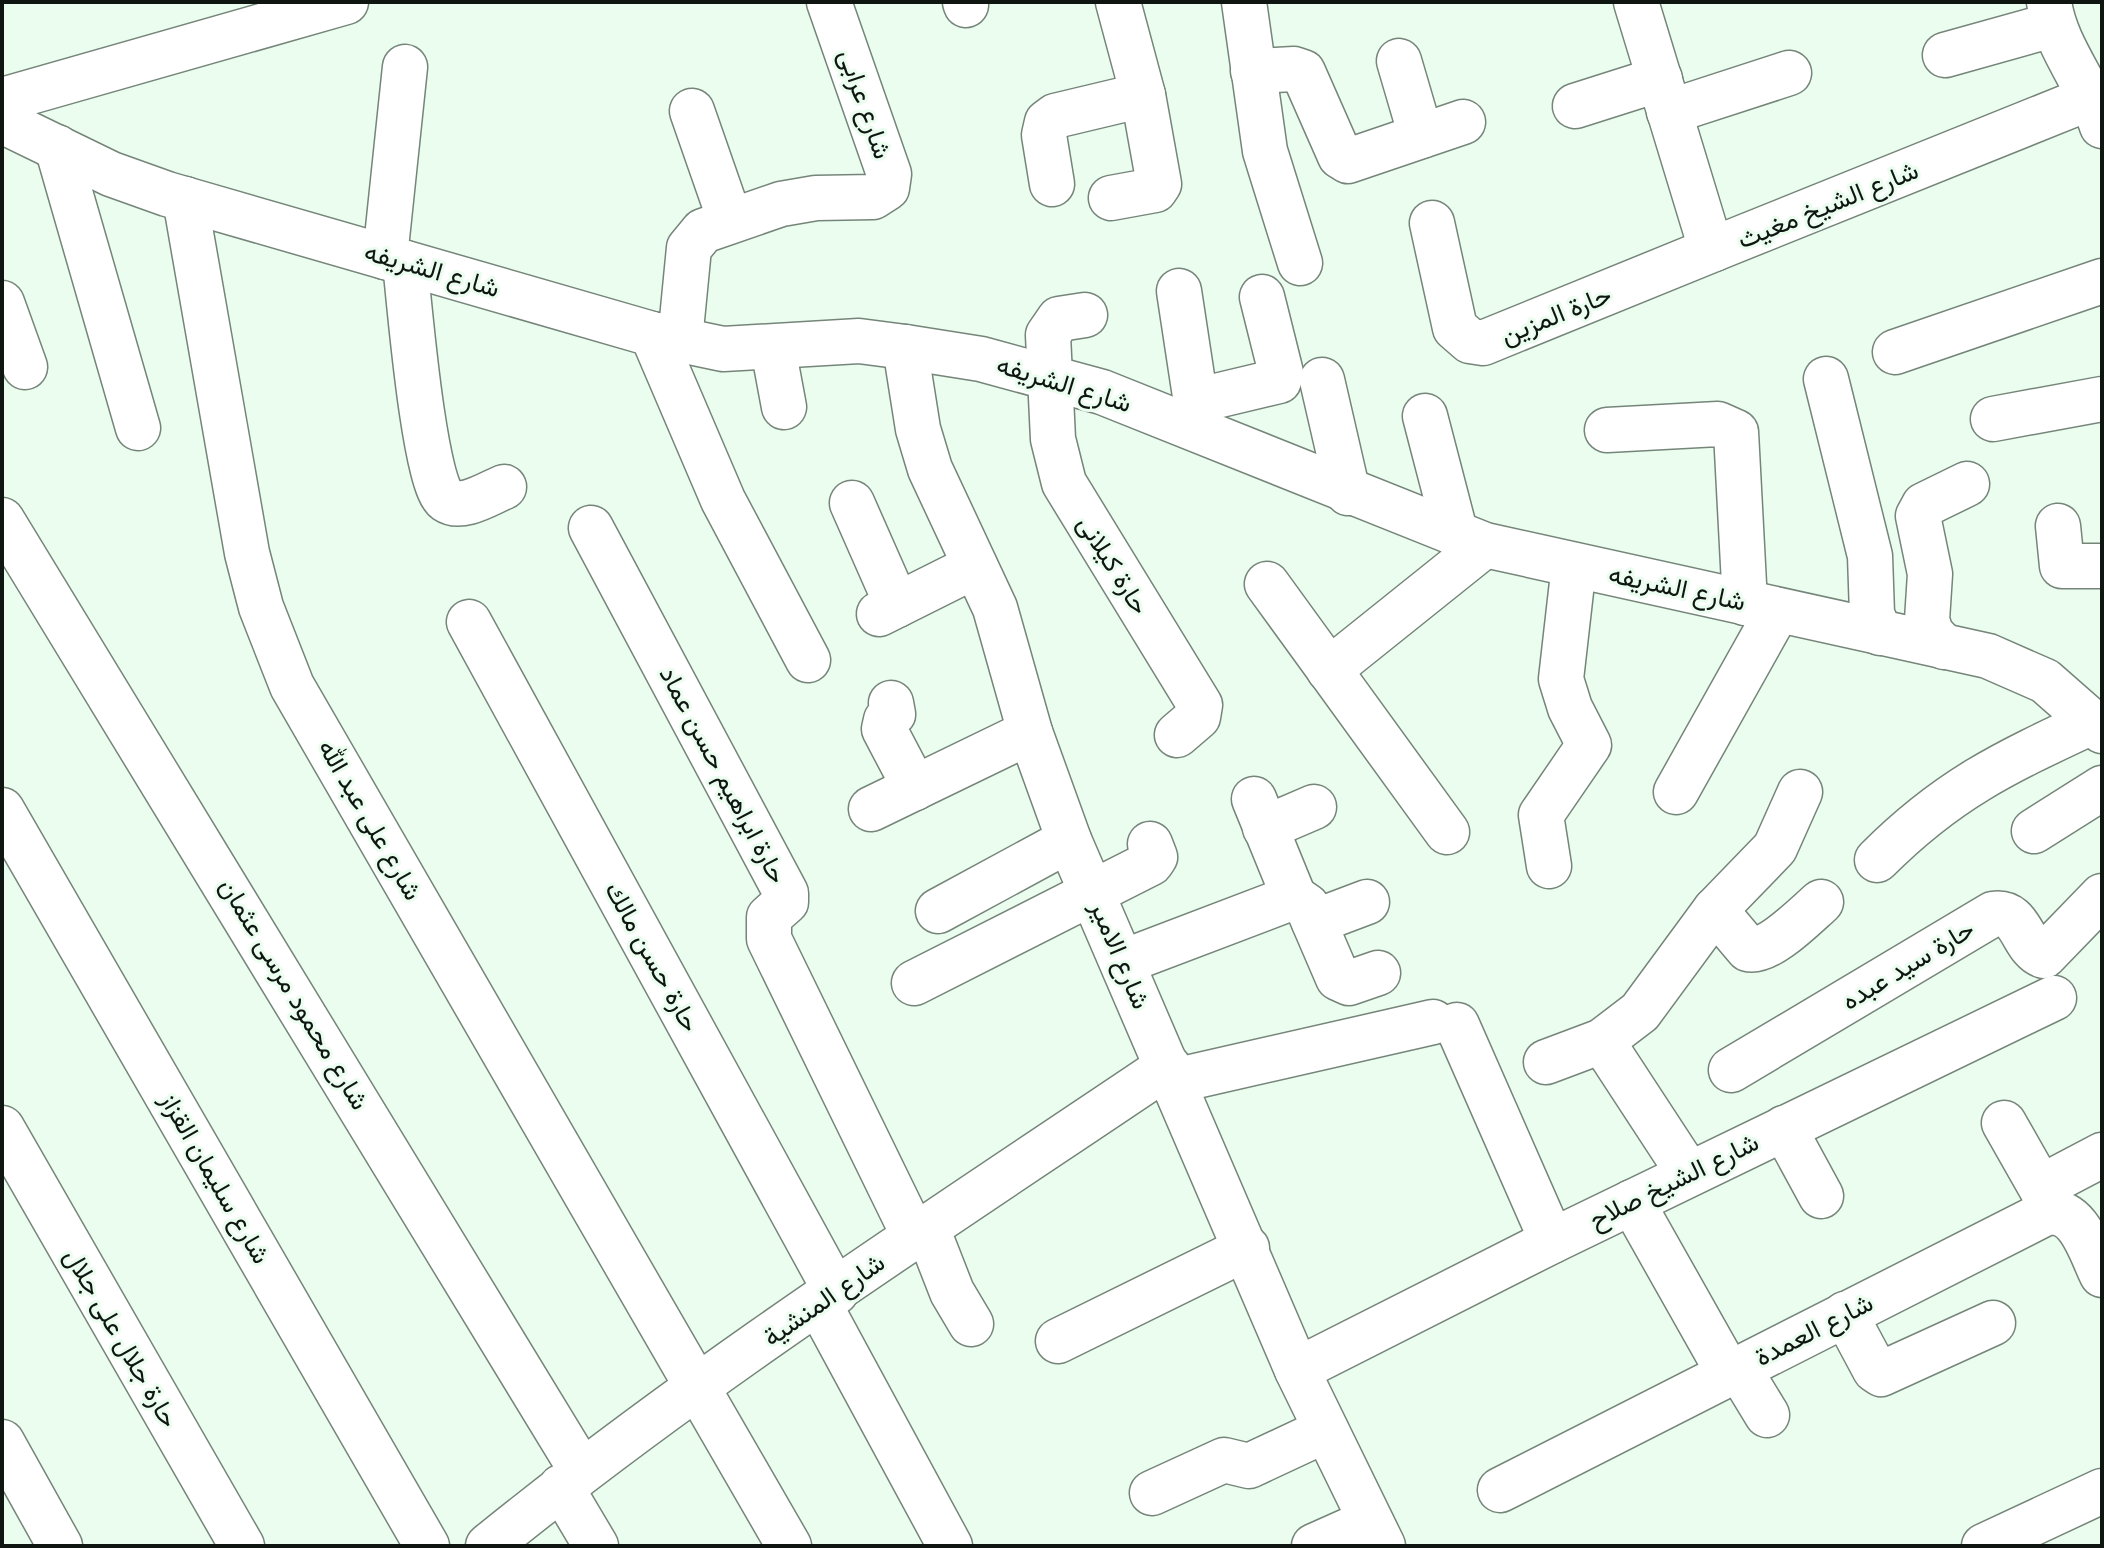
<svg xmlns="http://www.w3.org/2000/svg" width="2104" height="1548" viewBox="0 0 2104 1548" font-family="'Varela Round',Vazirmatn,sans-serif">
  <rect width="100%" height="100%" fill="#eafdef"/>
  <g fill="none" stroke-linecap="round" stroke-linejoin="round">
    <!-- minor casing -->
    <g stroke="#758579" stroke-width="47">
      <g id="minor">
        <polyline points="965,2 966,5"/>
        <polyline points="1244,2 1265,151 1300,263"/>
        <polyline points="1636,2 1709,242 1714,249 2092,97"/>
        <path d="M2049,2C2056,49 2088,82 2102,126"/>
        <polyline points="1945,55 2052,25"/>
        <polyline points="1399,61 1421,136"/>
        <polyline points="1253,71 1294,69 1303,72 1340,156 1348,161 1463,122"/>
        <polyline points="2,100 346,2"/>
        <polyline points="1575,106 1660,79"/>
        <polyline points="692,111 730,220"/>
        <polyline points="1669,112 1789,73"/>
        <polyline points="2,121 111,174 167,194 652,334 723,349 859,341 905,347 981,359 1102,392 1485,545 1988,656 2045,681 2102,731"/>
        <polyline points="57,147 138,428"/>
        <polyline points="1052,184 1044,135 1047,122 1055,116 1143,95"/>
        <polyline points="1111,198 1155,190 1159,184 1143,95 1118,2"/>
        <polyline points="185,199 247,553 261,607 292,686 789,1546"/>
        <polyline points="1432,223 1455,328 1470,341 1483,343 1714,249"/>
        <polyline points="385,257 405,67"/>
        <path d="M405,263C409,299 424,485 446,500C462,511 489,493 504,487"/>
        <polyline points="1179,291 1200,429"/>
        <polyline points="2,303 25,367"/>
        <polyline points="1085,315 1059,319 1048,335 1053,439 1064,483 1200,705 1198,717 1177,735"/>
        <polyline points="652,334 723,500 808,660"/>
        <polyline points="680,340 689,248 703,231 781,204 816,198 873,197 887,188 889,174 829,2"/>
        <polyline points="905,347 918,429 930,469 995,608 1030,732 1069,840 1297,1370 1383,1546"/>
        <polyline points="773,348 784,407"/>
        <polyline points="1895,352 2102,281"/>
        <polyline points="1826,379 1870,556 1872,614 1880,633"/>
        <polyline points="1322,380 1348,493"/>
        <polyline points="1195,401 1279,381 1281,373 1262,297"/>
        <polyline points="1425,416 1456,535"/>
        <polyline points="1993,419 2102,399"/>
        <polyline points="1607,430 1718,424 1736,432 1745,603"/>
        <polyline points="852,503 897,605"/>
        <polyline points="2,520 581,1470"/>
        <polyline points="2058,526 2062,566 2102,566"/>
        <polyline points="591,528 786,893 786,902 769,917 769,939 914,1236"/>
        <polyline points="1267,584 1447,832"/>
        <polyline points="879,614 975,566"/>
        <polyline points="469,622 836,1292"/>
        <polyline points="1944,647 1931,633 1927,620 1930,574 1918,516 1924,505 1967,484"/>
        <polyline points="1329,670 1485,545"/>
        <polyline points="891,703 893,714 886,720 884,729 915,788"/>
        <polyline points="1676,792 1778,610"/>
        <polyline points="1254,799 1294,897"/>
        <polyline points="871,809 1030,732"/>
        <polyline points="2,810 427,1546"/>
        <polyline points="1265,828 1314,807"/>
        <polyline points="2034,831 2102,788"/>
        <path d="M1877,860C1948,789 2004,763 2092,722"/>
        <polyline points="1549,866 1541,815 1589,745 1570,708 1561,679 1574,565"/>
        <path d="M1715,910L1748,949C1767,955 1806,915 1821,902"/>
        <polyline points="938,911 1069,840"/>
        <polyline points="1314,922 1367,902"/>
        <polyline points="1123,962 1294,897 1307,906 1338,978 1349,983 1378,973"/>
        <polyline points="914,983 1151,863 1155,857 1150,844"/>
        <polyline points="1457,1025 1552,1241"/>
        <polyline points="1602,1041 1689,1174"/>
        <polyline points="1546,1062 1602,1041 1640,1012 1715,910 1775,848 1800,792"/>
        <path d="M1731,1070L1993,914C2023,909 2021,949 2044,956L2102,896"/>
        <polyline points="1174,1081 1433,1022"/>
        <polyline points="2004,1123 2054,1211"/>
        <polyline points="2,1128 242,1546"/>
        <polyline points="1784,1128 1821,1196"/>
        <polyline points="2041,1187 2102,1155"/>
        <polyline points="1632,1202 1729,1374"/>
        <polyline points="927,1228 952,1292 971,1324"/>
        <polyline points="819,1304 950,1546"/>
        <polyline points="1845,1314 1875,1370 1881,1374 1993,1323"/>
        <polyline points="1058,1341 1247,1248"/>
        <polyline points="1739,1369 1767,1415"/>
        <polyline points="1297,1370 1552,1241 2054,998"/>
        <polyline points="2,1442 60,1546"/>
        <polyline points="561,1487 596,1546"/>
        <path d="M1500,1490L2046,1213C2079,1207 2090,1251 2102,1275"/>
        <polyline points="1152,1493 1224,1460 1249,1466 1326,1430"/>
        <path d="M488,1546C704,1371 938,1221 1168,1066"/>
        <polyline points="1314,1546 1370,1521"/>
        <polyline points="1984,1546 2102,1491"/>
      </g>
    </g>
    <!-- minor -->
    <use href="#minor" stroke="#fff" stroke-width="44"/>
  </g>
  <g text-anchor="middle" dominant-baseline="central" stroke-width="6" stroke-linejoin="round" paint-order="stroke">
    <!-- street labels -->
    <g font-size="26" fill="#0f1511" stroke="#eafdef">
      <text transform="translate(865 104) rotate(71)">شارع عرابى</text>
      <text transform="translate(1828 205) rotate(-22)">شارع الشيخ مغيث</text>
      <text transform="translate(432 270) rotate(16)">شارع الشريفه</text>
      <text transform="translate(1556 315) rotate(-22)">حارة المزين</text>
      <text transform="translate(1064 384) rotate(17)">شارع الشريفه</text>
      <text transform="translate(1113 565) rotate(58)">حارة كيلانى</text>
      <text transform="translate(1677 588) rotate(12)">شارع الشريفه</text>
      <text transform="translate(723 775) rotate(62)">حارة ابراهيم حسن عماد</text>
      <text transform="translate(370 820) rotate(60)">شارع على عبد الله</text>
      <text transform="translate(1120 955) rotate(67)">شارع الامير</text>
      <text transform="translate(652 957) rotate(61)">حارة حسن مالك</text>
      <text transform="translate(1908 965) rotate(-31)">حارة سيد عبده</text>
      <text transform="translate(294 994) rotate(59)">شارع محمود مرسى عثمان</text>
      <text transform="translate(215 1178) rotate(60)">شارع سليمان القزاز</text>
      <text transform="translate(1674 1181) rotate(-26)">شارع الشيخ صلاح</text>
      <text transform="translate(824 1300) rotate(-35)">شارع المنشية</text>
      <text transform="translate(1814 1330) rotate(-27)">شارع العمدة</text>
      <text transform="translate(121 1338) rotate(60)">حارة جلال على جلال</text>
    </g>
  </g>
  <!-- border -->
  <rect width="2104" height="1548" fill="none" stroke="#0f1511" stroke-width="8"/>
</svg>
